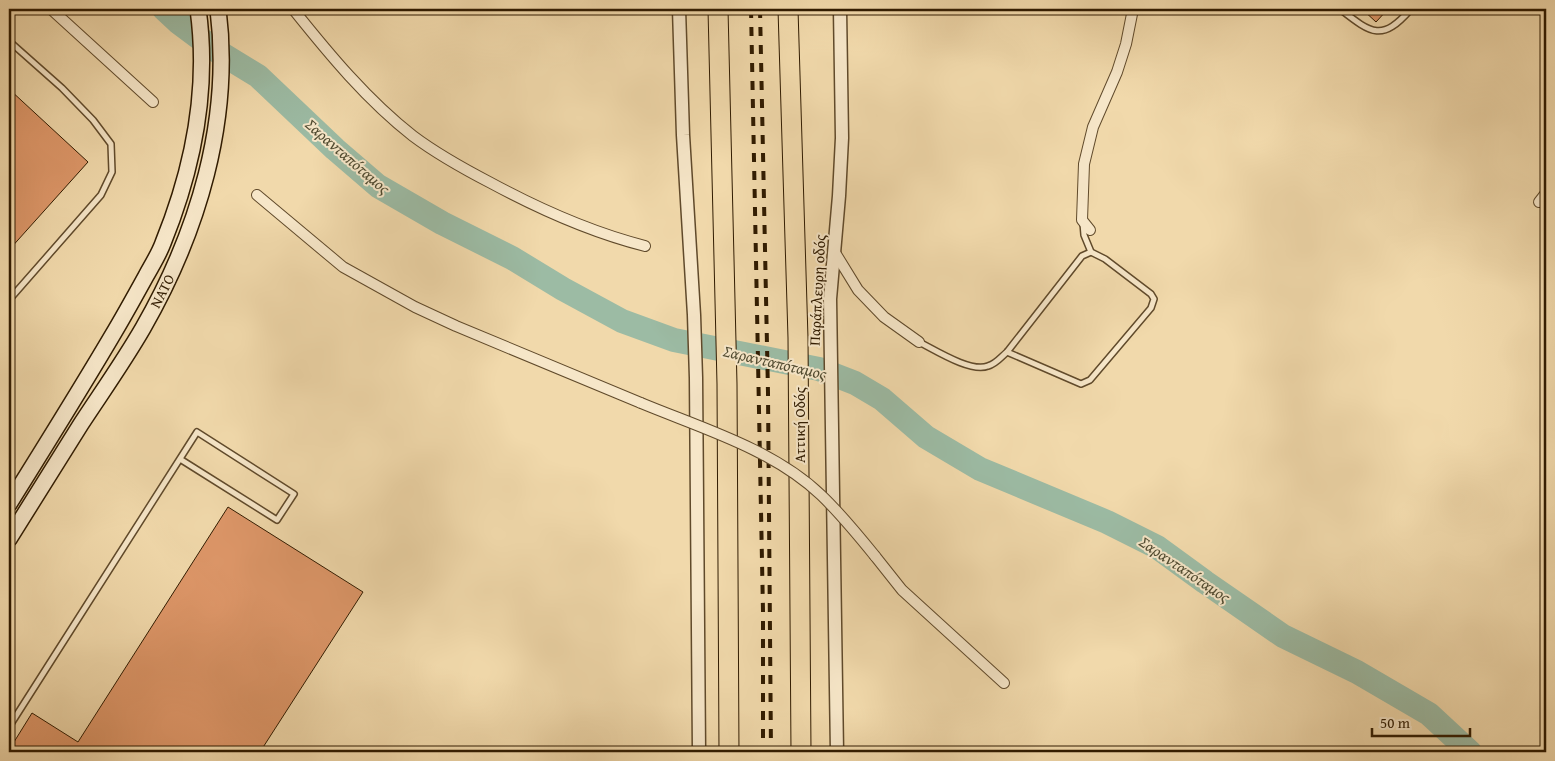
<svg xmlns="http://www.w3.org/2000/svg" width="1555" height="761" viewBox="0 0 1555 761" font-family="'Gentium Book Plus',serif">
  <rect width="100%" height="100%" fill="#f1d9ab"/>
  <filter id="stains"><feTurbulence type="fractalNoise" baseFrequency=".004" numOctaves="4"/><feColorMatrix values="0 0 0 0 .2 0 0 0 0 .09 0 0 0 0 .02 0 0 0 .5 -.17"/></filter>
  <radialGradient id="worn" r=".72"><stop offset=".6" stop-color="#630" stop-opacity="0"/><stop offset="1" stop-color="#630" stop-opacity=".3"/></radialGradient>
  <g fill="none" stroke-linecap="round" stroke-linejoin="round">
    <!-- river -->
    <polyline stroke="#9cbba4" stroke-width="24" points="164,9 178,22 217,51 258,76 335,149 378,186 442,223 512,258 563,289 622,321 674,340 819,369 855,383 882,399 926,437 980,469 1107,522 1157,547 1205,582 1283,636 1357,672 1429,714 1470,752"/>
  </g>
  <!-- building -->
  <g fill="#de9769" stroke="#301b00">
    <polygon points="1362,9 1388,9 1376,22"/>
    <polygon points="9,89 88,162 9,250"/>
    <polygon points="228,507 363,592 260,752 9,752 9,750 32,713 78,742"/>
  </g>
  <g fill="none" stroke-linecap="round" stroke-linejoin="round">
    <!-- service casing -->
    <g stroke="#604a2b" stroke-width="8">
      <g id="service">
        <path d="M1340,9C1372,34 1382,42 1411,9"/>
        <polyline points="9,41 62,88 93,120 111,144 112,172 101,195 9,300"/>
        <path d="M919,342C935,350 971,373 988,366C996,364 1001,357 1007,352L1082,256L1091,252"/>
        <polyline points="1007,352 1081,384 1090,380 1151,308 1154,299 1151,294 1105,259 1091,252 1084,235 1083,223"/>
        <polyline points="9,727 197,432 294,494 277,520 180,459"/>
      </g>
    </g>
    <!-- minor casing -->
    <g stroke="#604a2b" stroke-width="12">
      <g id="minor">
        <polyline points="51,9 153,102"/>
        <path d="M293,9C329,54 367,100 413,136C437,154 464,169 491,183C541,210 590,232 645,246"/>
        <polyline points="257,195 343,267 415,307 456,326 641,403"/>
        <polyline points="1539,202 1546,193"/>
        <polyline points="1090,230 1082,220 1084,164 1093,127 1117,72 1126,44 1133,9"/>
        <polyline points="834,251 858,290 884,317 919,342"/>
        <polyline points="875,556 902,590 1004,683"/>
      </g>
    </g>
    <!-- tertiary casing -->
    <g stroke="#604a2b" stroke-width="15">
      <g id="tertiary">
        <polyline points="679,9 683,135 694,315 696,378 699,752"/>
        <polyline points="837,752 830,299 839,196 842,138 840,9"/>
      </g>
    </g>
    <!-- secondary casing -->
    <g stroke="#301b00" stroke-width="18">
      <g id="secondary">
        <path d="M9,504C44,448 79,392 112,336C124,316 135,296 146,276C152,265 159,254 163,243C193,169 209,88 198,9"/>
        <path d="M9,539C33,501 57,462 81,424C102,392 124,361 143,328C198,232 232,120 218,9"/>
      </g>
    </g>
    <!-- motorway casing -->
    <g stroke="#301b00" stroke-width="21">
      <g id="motorway">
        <polyline points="718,9 727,384 729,752"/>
        <polyline points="788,9 798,338 801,752"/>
      </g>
    </g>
    <!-- service -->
    <use href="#service" stroke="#f6e6c8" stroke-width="5"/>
    <!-- minor -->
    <use href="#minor" stroke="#f6e6c8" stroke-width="10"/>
    <!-- tertiary -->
    <use href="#tertiary" stroke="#f6e6c8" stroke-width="12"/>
    <!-- secondary -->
    <use href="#secondary" stroke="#f6e6c8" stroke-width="15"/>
    <!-- motorway -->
    <use href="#motorway" stroke="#f1d9ab" stroke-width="19"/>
    <!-- rail -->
    <g stroke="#301b00" stroke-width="4" stroke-dasharray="9 9" stroke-linecap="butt">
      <polyline points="751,9 763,611 763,752"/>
      <polyline points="760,9 768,393 771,752"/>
    </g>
    <!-- minor-bridge casing -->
    <g stroke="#604a2b" stroke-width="12" stroke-linecap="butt">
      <path id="minor-bridge" d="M641,403C701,428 773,449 821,495C841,514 858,535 875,556"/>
    </g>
    <!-- minor-bridge -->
    <use href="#minor-bridge" stroke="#f6e6c8" stroke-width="10"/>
  </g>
  <g text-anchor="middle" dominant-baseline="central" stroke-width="4" stroke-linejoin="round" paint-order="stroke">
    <!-- street labels -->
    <g font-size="15" fill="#301b00" stroke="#f6e6c8">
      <text transform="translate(817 290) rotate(-87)">Παράπλευρη οδός</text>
      <text transform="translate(162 291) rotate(-63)">ΝΑΤΟ</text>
      <text transform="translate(799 425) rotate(-90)">Αττική Οδός</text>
    </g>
    <!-- water labels -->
    <g font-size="16" font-style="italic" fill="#504b31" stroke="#f6e6c8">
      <text transform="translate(348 156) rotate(41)">Σαρανταπόταμος</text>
      <text transform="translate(775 362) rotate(13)">Σαρανταπόταμος</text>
      <text transform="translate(1185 569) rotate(34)">Σαρανταπόταμος</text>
    </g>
  </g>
  <!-- margin -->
  <rect width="1555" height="761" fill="none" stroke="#f1d9ab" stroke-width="30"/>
  <rect x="10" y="10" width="1535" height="741" fill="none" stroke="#301b00" stroke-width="2.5"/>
  <rect x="15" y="15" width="1525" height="731" fill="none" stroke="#301b00"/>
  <!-- scale -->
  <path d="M1372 728v8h98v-8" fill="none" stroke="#301b00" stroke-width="2.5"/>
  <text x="1380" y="728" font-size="15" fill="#301b00" stroke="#f6e6c8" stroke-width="4" paint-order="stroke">50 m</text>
  <rect width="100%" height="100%" filter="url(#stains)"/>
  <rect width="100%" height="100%" fill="url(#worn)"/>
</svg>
